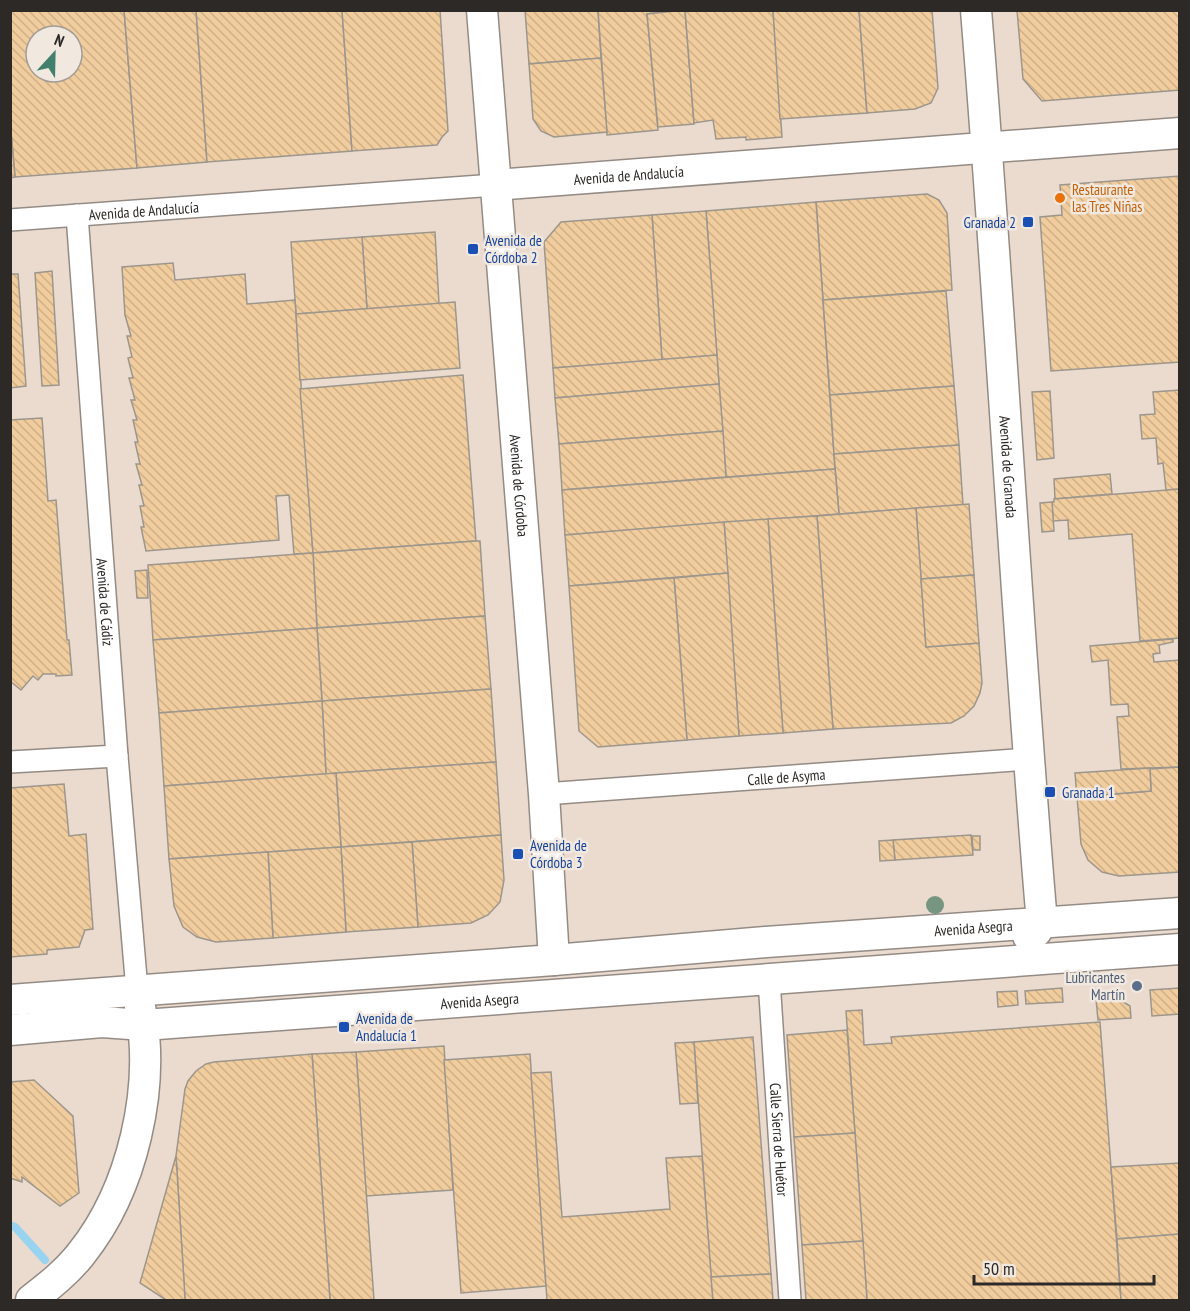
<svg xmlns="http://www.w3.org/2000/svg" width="1190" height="1311" viewBox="0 0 1190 1311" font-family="'PT Sans Narrow',sans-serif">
  <defs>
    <pattern id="building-back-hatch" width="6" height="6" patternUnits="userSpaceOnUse" patternTransform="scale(1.5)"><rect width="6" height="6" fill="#f1cd9e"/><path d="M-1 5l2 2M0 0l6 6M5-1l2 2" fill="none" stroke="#cfb088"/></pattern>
  </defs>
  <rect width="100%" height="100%" fill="#f1e8e0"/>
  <!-- built -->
  <path fill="#ebdbcf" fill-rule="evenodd" d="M10,11H1179V1300H11ZM36,36H72V72H36Z"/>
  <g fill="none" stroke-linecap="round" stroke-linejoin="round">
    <!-- stream -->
    <polyline stroke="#98d3f0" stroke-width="8" points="10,1225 15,1227 45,1260"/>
  </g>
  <!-- building -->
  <g fill="url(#building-back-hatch)" stroke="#9c968d" stroke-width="1.5" fill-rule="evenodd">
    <path d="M10,10H124L137,168L15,177L10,121ZM36,36H72V72H36Z"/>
    <polygon points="124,10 196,10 207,162 137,168"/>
    <polygon points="196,10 342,10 352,151 207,162"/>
    <polygon points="342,10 440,10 448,131 442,137 437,145 352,151"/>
    <polygon points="525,10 598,10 601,58 529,64"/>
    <polygon points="598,10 681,10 647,14 658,130 607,135"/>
    <polygon points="685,10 694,124 658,127 647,14"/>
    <polygon points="685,10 773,10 782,137 746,140 746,137 716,139 713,120 694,123"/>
    <polygon points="773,10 859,10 867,113 780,119"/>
    <polygon points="859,10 932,10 938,88 931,103 915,109 867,113"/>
    <polygon points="1017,10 1180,10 1180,90 1042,101 1023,79"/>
    <polygon points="601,58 607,132 554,137 541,131 533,119 529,64"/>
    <polygon points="10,121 15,177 10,178"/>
    <polygon points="1180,176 1180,362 1051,371 1040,217 1062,215 1060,185"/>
    <polygon points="927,194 939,200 947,213 952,290 823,300 816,202"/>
    <polygon points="816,202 835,469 726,477 706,211"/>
    <polygon points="706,211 717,355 662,360 652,215"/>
    <polygon points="652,215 662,360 553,368 544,242 561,222"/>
    <polygon points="435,232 439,304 367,309 362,237"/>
    <polygon points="362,237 367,309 296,314 291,242"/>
    <polygon points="173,263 175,280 245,274 247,304 295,300 313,553 294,554 289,495 276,496 279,540 146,551 141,527 144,527 140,506 144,506 139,485 142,485 136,464 140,464 135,442 138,442 133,420 137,420 131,400 135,400 129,378 133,378 128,358 132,357 127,336 131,336 125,315 122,267"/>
    <polygon points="52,271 59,385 42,386 35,273"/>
    <polygon points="10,274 18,274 26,386 10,388"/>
    <polygon points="946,291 954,386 830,395 823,300"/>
    <polygon points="455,302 460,368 300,380 296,314"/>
    <polygon points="717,355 719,384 555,398 553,368"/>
    <polygon points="463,375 476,541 313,553 300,389"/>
    <polygon points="719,384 723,431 559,444 555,398"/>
    <polygon points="954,386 959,445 834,454 830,395"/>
    <polygon points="1180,390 1180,489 1166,490 1163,463 1158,464 1156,438 1142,439 1140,415 1155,414 1153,392"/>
    <polygon points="1050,391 1054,458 1037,460 1032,392"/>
    <polygon points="42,418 48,501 56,500 67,640 69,640 72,675 56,676 56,674 43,674 38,680 33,676 21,690 10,681 10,420"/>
    <polygon points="723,431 726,477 562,490 559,444"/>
    <polygon points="959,445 963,505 839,514 834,454"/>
    <polygon points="835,469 839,514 565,535 562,490"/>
    <polygon points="1110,474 1112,494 1055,499 1054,479"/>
    <polygon points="1180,489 1180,638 1140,641 1132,534 1069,539 1068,520 1053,521 1052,502 1054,502 1054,499"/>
    <polygon points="1052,502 1054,531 1042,532 1040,503"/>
    <polygon points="969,504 974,575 921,579 916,508"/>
    <polygon points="916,508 926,647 979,643 982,683 980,693 974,706 964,716 951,723 833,729 817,516"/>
    <polygon points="817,516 833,729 783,733 768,519"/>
    <polygon points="768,519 783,733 739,736 724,522"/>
    <polygon points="724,522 728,573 569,586 565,535"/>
    <polygon points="476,541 480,541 485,616 317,628 313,553"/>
    <polygon points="313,553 317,628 153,640 148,565"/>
    <polygon points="147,570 148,598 137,598 135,571"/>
    <polygon points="728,573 739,736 687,740 674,578"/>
    <polygon points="974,575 979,643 926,647 921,579"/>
    <polygon points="674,578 687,740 598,747 579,731 569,586"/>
    <polygon points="485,616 491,689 322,701 317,628"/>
    <polygon points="317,628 322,701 159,713 153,640"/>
    <polygon points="1173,639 1173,642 1159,645 1160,653 1153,654 1154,662 1180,660 1180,767 1121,769 1117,717 1129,716 1128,704 1111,705 1108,660 1092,662 1090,646"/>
    <polygon points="491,689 496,762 326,774 322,701"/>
    <polygon points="322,701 326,774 164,786 159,713"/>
    <polygon points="496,762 501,835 341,847 336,773"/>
    <polygon points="1180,767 1180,872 1119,876 1102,872 1088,860 1081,844 1077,797 1151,791 1150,769"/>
    <polygon points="1150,768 1151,791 1077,797 1075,773"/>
    <polygon points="336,773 341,847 169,859 164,786"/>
    <polygon points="64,784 69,836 86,834 93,929 85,930 79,947 47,950 47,954 10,957 10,788"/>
    <polygon points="501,835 504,880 500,902 488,915 471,923 418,927 412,842"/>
    <polygon points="971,835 973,855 895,860 893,840"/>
    <polygon points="972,836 980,836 980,850 973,850"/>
    <polygon points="893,840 895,860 880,861 879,841"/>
    <polygon points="412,842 418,927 346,932 341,847"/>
    <polygon points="341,847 346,932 273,938 268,852"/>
    <polygon points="268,852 273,938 216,942 197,937 183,927 174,906 169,859"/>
    <polygon points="1062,988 1063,1002 1026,1004 1025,991"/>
    <polygon points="1180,988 1180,1014 1152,1016 1150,990"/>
    <polygon points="1017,991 1018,1005 998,1007 997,992"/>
    <polygon points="1115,997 1130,1006 1131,1018 1098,1020 1096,999"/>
    <polygon points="862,1010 864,1045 892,1043 891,1037 1100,1022 1121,1300 867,1300 846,1011"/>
    <polygon points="847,1030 855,1133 794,1137 787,1035"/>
    <polygon points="753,1037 771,1274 711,1277 694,1042"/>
    <polygon points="694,1042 698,1103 680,1104 675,1043"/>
    <polygon points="444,1046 453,1190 366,1196 356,1052"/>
    <polygon points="356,1052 374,1300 330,1300 312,1054"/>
    <polygon points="312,1054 330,1300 185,1300 176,1156 185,1089 188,1081 196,1071 206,1064 214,1062"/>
    <polygon points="530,1054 546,1286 461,1293 444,1060"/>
    <polygon points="551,1072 562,1217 670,1209 666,1158 702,1156 713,1300 547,1300 531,1073"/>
    <polygon points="34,1080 73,1116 79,1193 60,1206 22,1177 22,1182 10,1178 10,1082"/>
    <polygon points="855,1133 863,1241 802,1245 794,1137"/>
    <polygon points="176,1156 184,1281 185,1300 166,1300 140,1283"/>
    <polygon points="1180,1163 1180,1234 1117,1239 1111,1167"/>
    <polygon points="1180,1234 1180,1300 1121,1300 1117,1239"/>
    <polygon points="863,1241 867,1300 806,1300 802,1245"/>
    <polygon points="771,1274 773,1300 713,1300 711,1277"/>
  </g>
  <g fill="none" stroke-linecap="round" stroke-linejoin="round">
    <!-- street casing -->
    <g stroke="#948b85" stroke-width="24">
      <g id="street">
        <path id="s1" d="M77,215L117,756L137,990"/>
        <path id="s2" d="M10,220L495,185"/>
        <polyline points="10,762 117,756"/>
        <path id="s3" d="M544,794L1028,759"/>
        <path id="s4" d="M769,980L790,1300"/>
      </g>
    </g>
    <!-- secondary casing -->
    <g stroke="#948b85" stroke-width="33">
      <g id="secondary">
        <path id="s5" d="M482,10L544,794L554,960"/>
        <path id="s6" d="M976,10C1001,314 1016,619 1042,923L1036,932L1028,936"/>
        <path id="s7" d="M495,185L1180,133"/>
        <path id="s8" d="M10,1000L554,960L766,942L1180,913"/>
        <path id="s9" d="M10,1030L102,1022L144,1025L1180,949"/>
        <path d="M31,1300C49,1286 67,1272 81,1254C133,1189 156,1087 140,1007"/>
      </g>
    </g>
    <!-- street -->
    <use href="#street" stroke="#fff" stroke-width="21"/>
    <!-- secondary -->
    <use href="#secondary" stroke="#fff" stroke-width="30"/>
  </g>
  <!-- trees -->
  <circle fill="#779681" cx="935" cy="905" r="9"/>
  <!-- markers -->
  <circle fill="#e8710a" stroke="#f1e8e0" stroke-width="2" cx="1060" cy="198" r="6"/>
  <g fill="#1a4fb4" stroke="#f1e8e0" stroke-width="2">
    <rect x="1022" y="216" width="12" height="12" rx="3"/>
    <rect x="467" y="243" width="12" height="12" rx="3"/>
    <rect x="1044" y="786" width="12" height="12" rx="3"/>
    <rect x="512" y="848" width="12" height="12" rx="3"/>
    <rect x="338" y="1021" width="12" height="12" rx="3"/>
  </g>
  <circle fill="#5c6f8a" stroke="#f1e8e0" stroke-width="2" cx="1137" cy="986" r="6"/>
  <g text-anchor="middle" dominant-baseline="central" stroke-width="5" stroke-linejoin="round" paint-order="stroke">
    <!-- street labels -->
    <g font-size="15" fill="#2c2926" stroke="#f1e8e0">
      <text stroke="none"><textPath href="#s7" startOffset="134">Avenida de Andalucía</textPath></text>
      <text stroke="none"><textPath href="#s2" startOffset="134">Avenida de Andalucía</textPath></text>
      <text stroke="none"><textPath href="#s6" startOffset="458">Avenida de Granada</textPath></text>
      <text stroke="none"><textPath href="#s5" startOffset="477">Avenida de Córdoba</textPath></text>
      <text stroke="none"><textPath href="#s1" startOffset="388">Avenida de Cádiz</textPath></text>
      <text stroke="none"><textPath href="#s3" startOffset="243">Calle de Asyma</textPath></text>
      <text stroke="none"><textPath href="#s8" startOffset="966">Avenida Asegra</textPath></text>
      <text stroke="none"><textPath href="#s9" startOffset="471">Avenida Asegra</textPath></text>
      <text stroke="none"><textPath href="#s4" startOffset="160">Calle Sierra de Huétor</textPath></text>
    </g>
    <!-- food labels -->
    <g font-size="15" fill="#c56008" stroke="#f1e8e0" text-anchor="start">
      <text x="1072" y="189">Restaurante<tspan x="1072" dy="17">las Tres Niñas</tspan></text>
    </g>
    <!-- transit labels -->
    <g font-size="15" fill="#164399" stroke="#f1e8e0" text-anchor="start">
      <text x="1016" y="222" text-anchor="end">Granada 2</text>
      <text x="485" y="240">Avenida de<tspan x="485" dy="17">Córdoba 2</tspan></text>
      <text x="1062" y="792">Granada 1</text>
      <text x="530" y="845">Avenida de<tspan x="530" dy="17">Córdoba 3</tspan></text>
      <text x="356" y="1018">Avenida de<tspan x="356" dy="17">Andalucía 1</tspan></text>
    </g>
    <!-- service labels -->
    <g font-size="15" fill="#4e5e75" stroke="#f1e8e0" text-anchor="end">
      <text x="1125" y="977">Lubricantes<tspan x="1125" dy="17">Martín</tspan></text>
    </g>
  </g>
  <!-- border -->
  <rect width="1190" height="1311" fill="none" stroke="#2c2926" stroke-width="24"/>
  <!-- north arrow -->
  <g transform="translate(54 54) rotate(22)"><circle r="28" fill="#f1e8e0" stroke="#a29c96" stroke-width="1.5"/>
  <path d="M0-4.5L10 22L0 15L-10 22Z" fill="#41806d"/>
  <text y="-9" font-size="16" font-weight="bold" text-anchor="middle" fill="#2c2926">N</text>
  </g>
  <!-- scale -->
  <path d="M974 1275v9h180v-9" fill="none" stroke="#2c2926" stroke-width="3"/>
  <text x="983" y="1275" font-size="18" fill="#2c2926" stroke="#f1e8e0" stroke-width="4.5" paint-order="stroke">50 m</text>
</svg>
